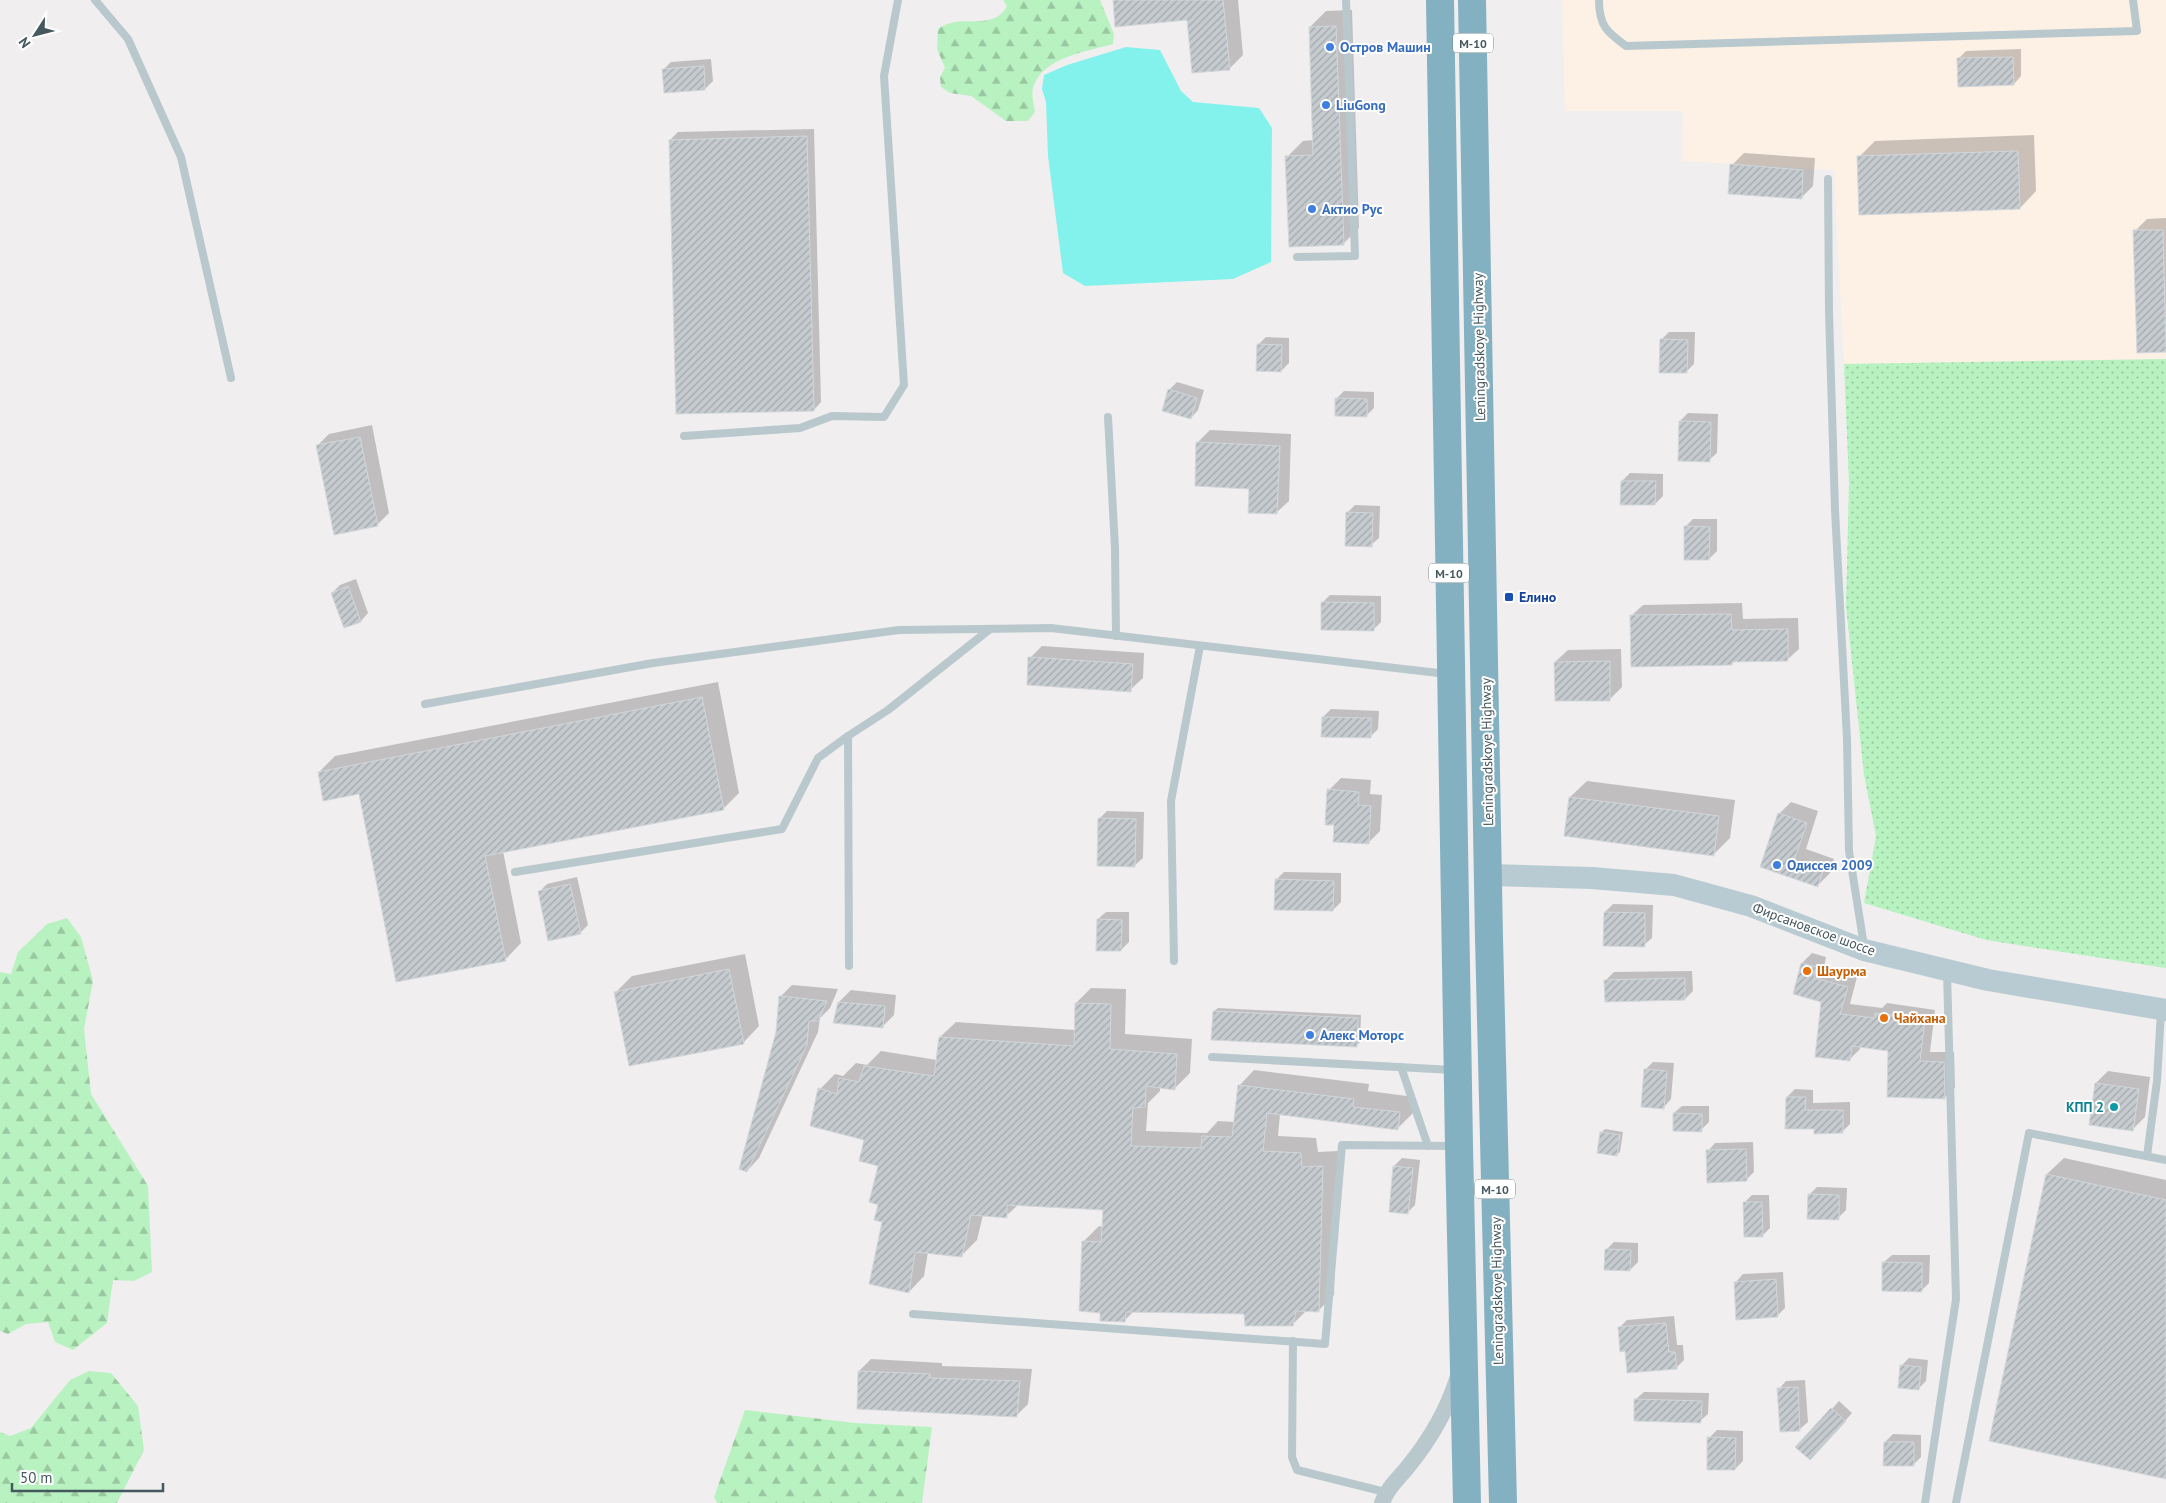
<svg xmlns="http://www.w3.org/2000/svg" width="2166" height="1503" viewBox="0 0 2166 1503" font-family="'PT Sans',sans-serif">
  <defs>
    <pattern id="grass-dots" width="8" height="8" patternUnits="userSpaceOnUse" patternTransform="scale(1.25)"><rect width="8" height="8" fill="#b9f2c1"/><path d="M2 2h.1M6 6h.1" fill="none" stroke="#98c7a0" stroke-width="1.8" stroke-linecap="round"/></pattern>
    <pattern id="forest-firs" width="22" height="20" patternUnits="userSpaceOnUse" patternTransform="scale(1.25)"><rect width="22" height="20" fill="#b9f2c1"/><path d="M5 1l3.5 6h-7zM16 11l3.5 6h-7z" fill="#98c7a0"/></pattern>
    <pattern id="building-hatch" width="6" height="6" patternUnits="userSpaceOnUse" patternTransform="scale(1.25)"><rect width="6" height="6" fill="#c5cbcf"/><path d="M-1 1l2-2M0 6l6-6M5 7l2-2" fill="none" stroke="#a2a8ab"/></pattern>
  </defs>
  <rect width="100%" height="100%" fill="#f1eeef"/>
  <!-- commercial -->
  <polygon fill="#fdf1e6" points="1562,0 2166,0 2166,359 1844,364 1834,170 1682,161 1683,111 1565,111"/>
  <!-- grass -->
  <polygon fill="url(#grass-dots)" points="2166,359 2166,968 1986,940 1864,903 1876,836 1864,775 1846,606 1849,483 1844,364"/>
  <!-- forest -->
  <g fill="url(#forest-firs)">
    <path d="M1003,0H1100L1114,34L1113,44C1086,52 1042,57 1033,88C1031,95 1034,105 1035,112L1028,121H1006L971,96L950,93L941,87L940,77L945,68L937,49L938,29C959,12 993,33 1007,6Z"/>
    <polygon points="67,918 81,937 93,981 84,1029 91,1094 148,1186 152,1272 134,1281 113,1280 107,1323 73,1350 55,1342 48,1322 26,1324 8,1334 0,1331 0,972 11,974 18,952 47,924"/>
    <polygon points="89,1371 111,1373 138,1406 144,1450 117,1503 0,1503 0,1432 10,1436 31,1428 70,1380"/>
    <polygon points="745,1410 855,1423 932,1427 922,1503 717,1503 714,1497"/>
  </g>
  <!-- water -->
  <polygon fill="#83f2ed" points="1126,47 1160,50 1181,91 1193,102 1259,108 1272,128 1271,262 1233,279 1085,286 1063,273 1048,156 1046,102 1042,89 1044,75 1067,65"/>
  <!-- shadow -->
  <g fill="#0003">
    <polygon points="1114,0 1238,0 1243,55 1229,69 1188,19"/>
    <polygon points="1352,10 1359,228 1343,244 1287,157 1303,141 1314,140 1310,27 1326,11"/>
    <polygon points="2021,49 2021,76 2014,84 1958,59 1966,51"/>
    <polygon points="711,59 713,81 705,89 663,70 671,62"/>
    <polygon points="814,129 821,402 814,410 670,140 678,132"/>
    <polygon points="2034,135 2036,191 2020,208 1859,157 1875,141"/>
    <polygon points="1744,153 1815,158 1813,186 1801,198 1732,165"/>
    <polygon points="2166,218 2166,351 2139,352 2135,231 2147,219"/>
    <polygon points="1669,332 1695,332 1694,364 1686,372 1661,340"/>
    <polygon points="1266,337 1289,338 1289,363 1281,371 1258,345"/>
    <polygon points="1177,382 1204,390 1198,410 1191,418 1169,390"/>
    <polygon points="1344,391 1374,392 1374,408 1366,416 1336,399"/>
    <polygon points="1688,413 1718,414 1717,453 1709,460 1680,421"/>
    <polygon points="372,425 389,513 377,525 317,446 329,434"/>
    <polygon points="1210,430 1291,434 1289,501 1276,513 1198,442"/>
    <polygon points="1630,473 1663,474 1663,496 1655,504 1622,481"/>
    <polygon points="1355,505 1380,506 1379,538 1371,545 1347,513"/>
    <polygon points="1693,519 1717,519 1717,551 1709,559 1685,527"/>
    <polygon points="356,579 368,613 361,621 345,626 332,593 340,585"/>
    <polygon points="1330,595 1381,596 1381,622 1373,630 1322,603"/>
    <polygon points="1742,603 1743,619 1798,618 1799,649 1787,660 1735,661 1732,664 1631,616 1643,605"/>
    <polygon points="1042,646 1144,653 1143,678 1130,690 1030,658"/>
    <polygon points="1621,649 1622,687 1610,699 1555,662 1568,650"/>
    <polygon points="718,682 739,793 723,809 503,851 521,943 505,960 360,792 319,772 335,756"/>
    <polygon points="1331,709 1379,711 1378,729 1370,737 1323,717"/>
    <polygon points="1341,778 1371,780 1370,794 1382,795 1380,831 1368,843 1335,824 1329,790"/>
    <polygon points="1587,781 1735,800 1730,838 1714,854 1570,797"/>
    <polygon points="1791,802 1818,811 1806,849 1834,859 1830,873 1818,885 1761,866 1779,814"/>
    <polygon points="1107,811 1144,812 1143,858 1135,865 1099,819"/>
    <polygon points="1284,872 1341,873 1341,902 1333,910 1276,880"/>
    <polygon points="577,877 588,925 580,933 539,892 547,884"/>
    <polygon points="1613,904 1653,905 1652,938 1644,945 1605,912"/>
    <polygon points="1106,912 1129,912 1129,942 1121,950 1098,919"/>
    <polygon points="1812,953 1826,957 1824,968 1857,977 1850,1004 1882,1008 1887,1003 1935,1010 1930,1052 1954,1052 1955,1088 1944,1098 1890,1049 1860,1046 1860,1049 1850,1059 1822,1001 1794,993 1802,963"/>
    <polygon points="745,954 759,1026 743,1043 616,992 632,976"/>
    <polygon points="1692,971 1693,991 1685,999 1606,980 1614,972"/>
    <polygon points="792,985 838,989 830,1008 820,1018 818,1032 759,1158 747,1171 777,1032 780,997"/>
    <polygon points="1091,988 1126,989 1125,1034 1192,1039 1190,1073 1175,1088 1160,1086 1160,1091 1148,1103 1146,1131 1207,1133 1218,1121 1235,1122 1239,1086 1254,1070 1369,1084 1368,1091 1415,1097 1413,1113 1397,1129 1280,1114 1278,1136 1316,1138 1318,1152 1338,1151 1334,1295 1319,1310 1307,1310 1292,1325 1245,1312 1134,1311 1125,1320 1101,1311 1083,1242 1099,1226 1103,1227 1104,1209 1019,1204 1006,1216 983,1215 977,1240 961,1256 928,1252 924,1276 909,1292 880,1205 880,1165 866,1139 820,1089 835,1074 843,1076 856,1063 867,1065 881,1051 937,1060 940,1037 956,1022 1075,1030 1076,1003"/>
    <polygon points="851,990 896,995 894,1015 882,1027 839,1002"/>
    <polygon points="1218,1008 1361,1015 1360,1042 1356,1046 1214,1011"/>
    <polygon points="1653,1062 1674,1063 1671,1099 1664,1107 1645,1070"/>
    <polygon points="2108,1071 2150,1077 2145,1117 2133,1129 2096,1083"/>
    <polygon points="1795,1089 1813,1090 1813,1103 1850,1102 1850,1124 1842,1132 1816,1128 1787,1097"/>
    <polygon points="1682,1106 1709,1106 1709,1122 1701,1130 1674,1113"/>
    <polygon points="1605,1129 1623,1132 1620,1152 1616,1155 1602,1132"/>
    <polygon points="1753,1142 1754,1172 1746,1180 1708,1151 1715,1143"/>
    <polygon points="1402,1158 1420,1160 1415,1205 1407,1213 1394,1166"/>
    <polygon points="2064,1158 2166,1180 2166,1478 1990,1440 2047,1174"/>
    <polygon points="1817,1187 1847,1188 1846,1210 1838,1218 1809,1195"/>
    <polygon points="1752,1195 1769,1195 1770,1228 1762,1236 1744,1203"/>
    <polygon points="1614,1242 1638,1243 1638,1262 1630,1270 1606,1250"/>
    <polygon points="1892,1255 1930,1255 1929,1283 1921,1291 1884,1262"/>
    <polygon points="1783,1272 1785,1308 1777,1316 1736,1282 1743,1274"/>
    <polygon points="1674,1316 1677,1345 1683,1345 1684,1360 1676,1368 1626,1350 1619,1328 1627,1320"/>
    <polygon points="1909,1358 1928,1360 1926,1381 1918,1389 1901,1366"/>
    <polygon points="871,1359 942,1363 942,1366 1032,1369 1028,1404 1016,1416 859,1371"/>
    <polygon points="1805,1380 1808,1422 1800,1429 1779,1389 1786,1381"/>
    <polygon points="1644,1392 1709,1393 1708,1414 1700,1421 1636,1399"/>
    <polygon points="1839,1401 1852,1413 1818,1451 1832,1409"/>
    <polygon points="1717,1430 1743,1431 1743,1461 1735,1469 1709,1438"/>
    <polygon points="1893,1434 1921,1435 1921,1457 1913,1465 1885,1442"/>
  </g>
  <!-- building -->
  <g fill="url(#building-hatch)" stroke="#d2d7db">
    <polygon points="1113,0 1223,0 1230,70 1192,73 1187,20 1115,27"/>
    <polygon points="1336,26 1344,245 1289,247 1285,156 1313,155 1309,27"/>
    <polygon points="2013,57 2014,85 1958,87 1957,58"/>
    <polygon points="704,66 705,90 664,93 662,69"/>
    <polygon points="807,136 814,411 676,414 669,140"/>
    <polygon points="2018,151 2020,209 1859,215 1857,156"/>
    <polygon points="1730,164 1803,170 1802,199 1728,194"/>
    <polygon points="2133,230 2163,230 2166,352 2137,353"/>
    <polygon points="1660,339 1688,340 1687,373 1659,373"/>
    <polygon points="1257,344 1282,345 1281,372 1256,371"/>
    <polygon points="1168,389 1197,398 1191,419 1162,411"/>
    <polygon points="1335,398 1367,399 1367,417 1335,416"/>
    <polygon points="1679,421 1711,422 1710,462 1678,461"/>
    <polygon points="360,437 378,526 334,535 316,445"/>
    <polygon points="1196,442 1280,446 1277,514 1248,513 1249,489 1195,486"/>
    <polygon points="1621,481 1656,481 1655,505 1620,505"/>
    <polygon points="1346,512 1373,513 1372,547 1345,546"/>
    <polygon points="1684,526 1710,527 1709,560 1684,560"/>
    <polygon points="348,586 361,622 344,628 331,593"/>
    <polygon points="1321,602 1374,603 1374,631 1321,630"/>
    <polygon points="1731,614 1732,630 1788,629 1788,661 1732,662 1732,665 1631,667 1630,615"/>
    <polygon points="1028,657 1133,664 1131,692 1027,685"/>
    <polygon points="1610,661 1610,701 1555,701 1554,662"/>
    <polygon points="702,697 724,810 485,856 506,961 396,982 359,794 323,801 318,772"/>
    <polygon points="1322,717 1371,718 1371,738 1321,737"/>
    <polygon points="1327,789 1359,792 1358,805 1371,806 1369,844 1333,842 1334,825 1325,825"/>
    <polygon points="1569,797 1719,816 1714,856 1564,836"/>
    <polygon points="1778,813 1807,823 1794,861 1823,871 1818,887 1760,867"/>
    <polygon points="1098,818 1136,819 1135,867 1097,866"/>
    <polygon points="1275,879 1334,881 1333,911 1274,910"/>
    <polygon points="570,884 581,934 548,941 538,891"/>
    <polygon points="1604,912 1645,913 1645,947 1603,946"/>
    <polygon points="1097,919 1122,920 1121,951 1096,951"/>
    <polygon points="1801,963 1817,967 1814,978 1848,987 1840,1014 1875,1018 1875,1013 1925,1019 1920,1061 1944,1062 1945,1099 1887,1097 1888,1051 1852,1046 1850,1061 1815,1057 1821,1002 1793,994"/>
    <polygon points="729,969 744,1044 629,1066 614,992"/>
    <polygon points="1685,978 1685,1000 1605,1002 1604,980"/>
    <polygon points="779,996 827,1001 818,1021 809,1021 807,1045 747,1172 739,1169 776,1032"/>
    <polygon points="838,1002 885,1006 883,1028 833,1023"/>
    <polygon points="1075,1003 1111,1004 1110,1049 1177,1054 1175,1090 1146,1086 1145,1107 1133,1108 1131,1146 1201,1148 1202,1136 1232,1137 1238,1085 1354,1099 1353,1107 1400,1112 1398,1130 1267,1113 1263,1151 1301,1153 1302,1167 1323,1166 1319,1312 1296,1311 1293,1326 1245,1326 1244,1314 1126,1312 1125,1322 1100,1321 1100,1313 1079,1311 1082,1241 1101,1242 1103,1210 1007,1205 1007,1218 971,1215 962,1257 915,1252 909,1293 869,1284 882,1222 874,1220 878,1205 869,1202 878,1166 859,1161 864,1140 810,1126 818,1088 837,1094 839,1078 859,1082 864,1066 934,1076 939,1037 1074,1046"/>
    <polygon points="1213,1011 1358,1018 1357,1047 1211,1040"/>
    <polygon points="1644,1069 1667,1071 1664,1109 1641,1107"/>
    <polygon points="2095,1083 2139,1089 2133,1131 2089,1125"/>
    <polygon points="1786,1097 1806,1097 1805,1110 1843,1110 1843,1133 1814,1134 1814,1129 1785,1129"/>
    <polygon points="1673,1113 1702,1114 1702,1132 1673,1131"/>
    <polygon points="1600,1132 1620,1135 1617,1156 1597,1153"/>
    <polygon points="1746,1149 1747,1181 1707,1183 1706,1150"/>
    <polygon points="1393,1166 1413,1168 1408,1214 1389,1212"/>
    <polygon points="2046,1174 2166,1200 2166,1479 1989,1441"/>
    <polygon points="1808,1194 1839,1195 1839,1220 1807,1219"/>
    <polygon points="1743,1202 1762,1202 1763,1237 1744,1237"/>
    <polygon points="1605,1249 1631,1250 1630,1271 1604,1270"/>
    <polygon points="1882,1262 1922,1263 1922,1292 1882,1291"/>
    <polygon points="1776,1279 1778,1317 1736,1320 1734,1282"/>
    <polygon points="1666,1323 1669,1352 1675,1352 1677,1369 1627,1373 1625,1351 1620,1352 1618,1327"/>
    <polygon points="1900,1365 1921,1367 1919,1390 1898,1388"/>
    <polygon points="858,1371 930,1374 930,1378 1020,1381 1017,1417 857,1409"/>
    <polygon points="1798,1387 1800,1431 1780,1432 1777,1388"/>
    <polygon points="1634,1399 1702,1401 1701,1423 1634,1421"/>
    <polygon points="1831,1408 1846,1421 1810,1460 1795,1447"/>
    <polygon points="1707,1437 1736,1438 1735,1470 1707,1470"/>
    <polygon points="1884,1442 1914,1442 1914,1466 1883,1466"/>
  </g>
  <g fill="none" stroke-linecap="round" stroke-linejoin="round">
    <!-- lane -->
    <g stroke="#b9c8cd" stroke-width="8">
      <polyline points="95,0 128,39 181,157 231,378"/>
      <path d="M1599,0C1599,26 1607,32 1626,46L2137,31L2133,0"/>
      <polyline points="1828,179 1829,312 1835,510 1847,739 1849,851 1864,946"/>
      <polyline points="1297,257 1355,256 1346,0"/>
      <polyline points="1108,417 1115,548 1116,636"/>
      <polyline points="684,436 800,428 832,416 884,417 904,385 884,76 898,0"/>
      <polyline points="425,704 653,663 899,630 1051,628 1447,674"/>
      <polyline points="515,872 782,829 818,758 848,736"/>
      <polyline points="1174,961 1171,801 1200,646"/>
      <polyline points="849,966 848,736 888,710 990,629"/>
      <polyline points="1212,1057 1453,1070"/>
      <polyline points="1401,1067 1428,1146"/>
      <polyline points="2147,1156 2157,1081 2161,1011"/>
      <polyline points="913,1314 1325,1344 1342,1145 1454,1146"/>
      <polyline points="1293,1341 1292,1457 1297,1470 1385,1492"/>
      <polyline points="1925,1503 1956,1299 1947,972"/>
      <polyline points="1956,1503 2029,1133 2166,1160"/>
    </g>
    <!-- street -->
    <path stroke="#b9c8cd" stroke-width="16" d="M1382,1503C1387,1489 1397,1480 1407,1468C1429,1441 1448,1409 1458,1376"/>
    <!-- secondary -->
    <polyline stroke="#b9cbd2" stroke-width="22" points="1489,875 1592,878 1674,885 1751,906 1864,950 1988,980 2166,1010"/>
    <!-- highway -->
    <g stroke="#83b1c1" stroke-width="28">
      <polyline points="1440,0 1459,1146 1467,1503"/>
      <polyline points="1472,0 1489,938 1503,1503"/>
    </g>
  </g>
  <!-- markers -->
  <g fill="#3f7fe0" stroke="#fff" stroke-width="2">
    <circle cx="1330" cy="47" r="5"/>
    <circle cx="1326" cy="105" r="5"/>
    <circle cx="1312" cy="209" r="5"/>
    <circle cx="1777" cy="865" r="5"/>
    <circle cx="1310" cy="1035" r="5"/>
  </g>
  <rect fill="#1a4fb4" stroke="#fff" stroke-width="2" x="1504" y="592" width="10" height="10" rx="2.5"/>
  <g fill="#e8710a" stroke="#fff" stroke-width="2">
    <circle cx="1807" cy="971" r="5"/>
    <circle cx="1884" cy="1018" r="5"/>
  </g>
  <circle fill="#0f9aa8" stroke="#fff" stroke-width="2" cx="2114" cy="1107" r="5"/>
  <g text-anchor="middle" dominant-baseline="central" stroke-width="4" stroke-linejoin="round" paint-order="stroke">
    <!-- shield labels -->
    <g fill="#fff" stroke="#7d8a8e" stroke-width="1">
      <rect x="1453" y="33.5" width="40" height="19" rx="4"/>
      <rect x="1429" y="563.5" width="40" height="19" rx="4"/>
      <rect x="1475" y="1179.5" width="40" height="19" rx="4"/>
    </g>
    <g font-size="12" font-weight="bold" fill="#45585d">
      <text x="1473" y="43">М-10</text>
      <text x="1449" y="573">М-10</text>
      <text x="1495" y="1189">М-10</text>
    </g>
    <!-- shop labels -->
    <g font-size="14" font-weight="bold" fill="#366cbe" stroke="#fff" text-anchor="start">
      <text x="1340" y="47">Остров Машин</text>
      <text x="1336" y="105">LiuGong</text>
      <text x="1322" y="209">Актио Рус</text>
      <text x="1787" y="865">Одиссея 2009</text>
      <text x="1320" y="1035">Алекс Моторс</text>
    </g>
    <!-- street labels -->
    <g font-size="14" fill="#45585d" stroke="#fff">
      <text transform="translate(1479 347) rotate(-91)">Leningradskoye Highway</text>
      <text transform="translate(1487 752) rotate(-91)">Leningradskoye Highway</text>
      <text transform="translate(1814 929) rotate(20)">Фирсановское шоссе</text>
      <text transform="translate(1497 1291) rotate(-91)">Leningradskoye Highway</text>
    </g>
    <!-- transit labels -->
    <g font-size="14" font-weight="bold" fill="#164399" stroke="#fff" text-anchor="start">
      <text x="1519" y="597">Елино</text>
    </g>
    <!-- food labels -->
    <g font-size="14" font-weight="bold" fill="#c56008" stroke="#fff" text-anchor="start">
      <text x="1817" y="971">Шаурма</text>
      <text x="1894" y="1018">Чайхана</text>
    </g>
    <!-- culture labels -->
    <g font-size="14" font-weight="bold" fill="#0d838f" stroke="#fff" text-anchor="end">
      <text x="2104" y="1107">КПП 2</text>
    </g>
  </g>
  <!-- north arrow -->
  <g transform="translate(35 35) rotate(234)" stroke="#ffffff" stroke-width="4" paint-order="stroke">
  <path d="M0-4L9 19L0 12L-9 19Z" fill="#45585d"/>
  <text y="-8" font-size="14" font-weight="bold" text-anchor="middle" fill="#45585d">N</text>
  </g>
  <!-- scale -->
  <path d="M12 1483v8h151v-8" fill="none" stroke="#45585d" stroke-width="2.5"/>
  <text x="20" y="1483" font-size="15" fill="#45585d" stroke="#ffffff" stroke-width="4" paint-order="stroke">50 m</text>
</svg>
